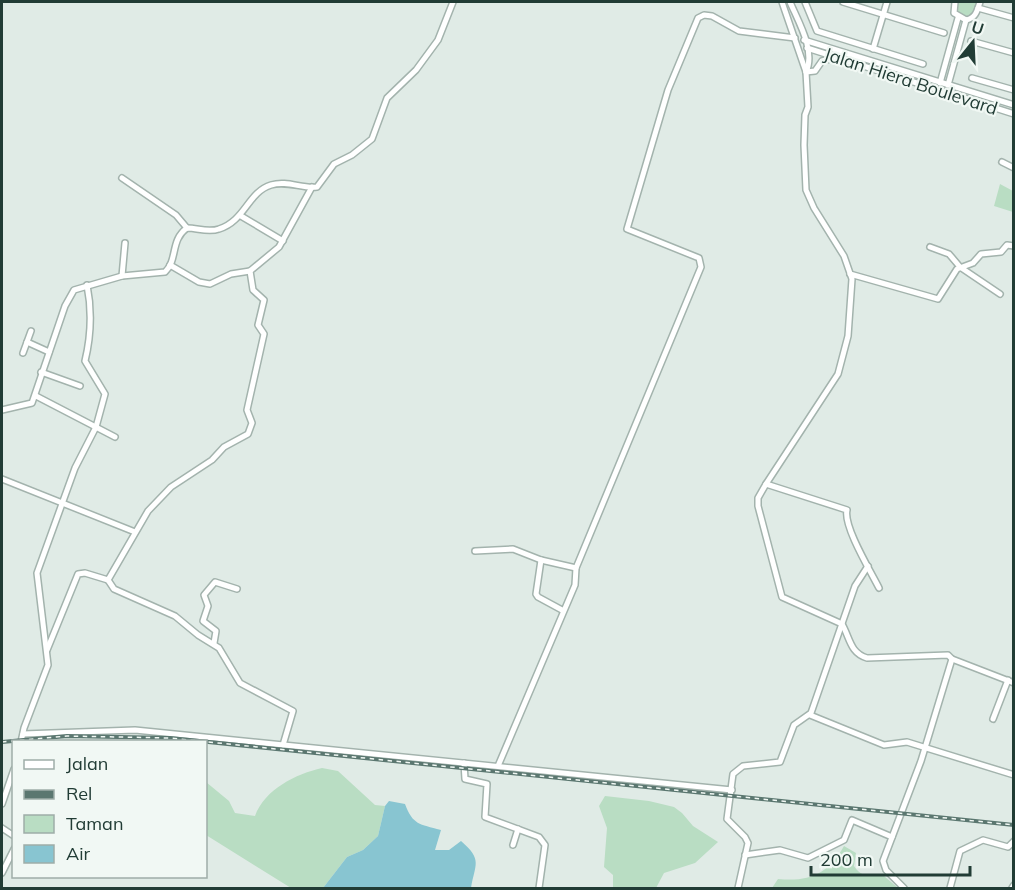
<svg xmlns="http://www.w3.org/2000/svg" width="1015" height="890" viewBox="0 0 1015 890" font-family="Mulish,sans-serif">
  <rect width="100%" height="100%" fill="#e0ebe6"/>
  <!-- green -->
  <g fill="#b9ddc3">
    <polygon points="957,2 978,2 974,13 965,17 957,13"/>
    <polygon points="1000,184 1013,191 1013,212 994,206"/>
    <path d="M322,768L338,771L375,805L385,806L378,836L363,850L347,857L323,888H291L206,835V782L229,801L235,813L255,816C265,789 296,774 322,768Z"/>
    <polygon points="605,796 649,801 674,807 682,813 693,826 718,842 695,863 664,873 656,888 613,888 613,875 604,867 607,828 599,806"/>
    <path d="M844,846L856,853L854,866C862,879 871,875 884,876L898,888H772L778,879C810,882 828,874 844,846Z"/>
  </g>
  <!-- water -->
  <path fill="#88c5d1" d="M389,801L405,804C413,825 419,824 441,830L435,850H449L461,841C483,860 475,864 471,888H323L347,857L363,850L378,836L385,806Z"/>
  <g fill="none" stroke-linecap="round" stroke-linejoin="round">
    <!-- street casing -->
    <g stroke="#a3b3ad" stroke-width="8">
      <g id="street">
        <path d="M782,2L806,72L808,107L805,115L804,145L806,190L814,208L844,256L852,279L848,336L838,374L766,484L758,498V506L782,597L842,624C850,638 850,653 867,658L948,655L952,659L921,761L883,861L886,870L904,888"/>
        <path d="M790,2C798,21 816,51 806,72"/>
        <polyline points="805,2 817,31 923,64"/>
        <polyline points="843,2 944,33"/>
        <path d="M955,2L954,13L966,20C976,18 977,11 980,2"/>
        <polyline points="978,8 1014,18"/>
        <polyline points="804,40 1014,105"/>
        <polyline points="971,41 1014,53"/>
        <polyline points="807,48 1014,114"/>
        <polyline points="873,49 887,2"/>
        <polyline points="806,72 815,71 822,61 834,58"/>
        <polyline points="972,78 1014,90"/>
        <polyline points="940,83 958,18"/>
        <polyline points="948,85 966,20"/>
        <polyline points="1002,162 1014,168"/>
        <polyline points="122,178 176,215 187,228"/>
        <polyline points="241,216 283,241"/>
        <polyline points="930,247 949,254 960,267 1000,294"/>
        <polyline points="170,265 199,282 210,284 231,274 250,271"/>
        <polyline points="850,274 938,299 957,269 973,263 981,254 1001,252 1007,245 1014,246"/>
        <polyline points="122,276 125,243"/>
        <polyline points="27,342 49,352"/>
        <polyline points="23,353 31,331"/>
        <polyline points="41,372 80,386"/>
        <polyline points="36,396 115,437"/>
        <path d="M2,410L32,403L65,306L74,290L122,276L165,272C178,260 170,240 187,228C198,228 208,233 219,229C245,221 248,192 271,185C287,180 302,189 317,187L334,164L352,155L372,139L387,98L416,70L438,40L453,2"/>
        <polyline points="2,479 135,532"/>
        <path d="M766,484L847,510C843,526 871,572 879,588"/>
        <polyline points="475,551 513,549 541,560 576,568"/>
        <polyline points="541,560 536,594 538,597 562,610"/>
        <polyline points="214,643 216,631 203,621 208,606 204,595 215,582 237,589"/>
        <polyline points="47,650 78,574 85,573 108,580"/>
        <polyline points="952,659 1014,683"/>
        <polyline points="810,715 884,745 907,742 1014,775"/>
        <polyline points="993,719 1008,680"/>
        <polyline points="23,734 135,730 732,790"/>
        <path d="M21,742L24,728L48,665L37,573L75,468L96,427L105,394L85,361C91,336 92,310 87,285"/>
        <polyline points="283,745 293,711 240,683 219,648 198,635 175,616 114,589 108,580 148,511 171,487 212,460 224,447 248,434 252,423 247,410 264,334 258,325 264,300 253,290 250,271 279,247 312,187"/>
        <polyline points="464,763 465,779 487,784 485,817 539,837 545,845 539,888"/>
        <polyline points="498,766 575,585 576,568 701,267 699,258 627,229 668,90 698,18 704,15 712,16 739,31 795,38"/>
        <polyline points="2,804 14,769"/>
        <polyline points="2,828 14,836"/>
        <polyline points="513,845 518,829"/>
        <polyline points="745,855 780,850 808,858 844,840 852,820 892,837"/>
        <polyline points="2,873 14,849"/>
        <polyline points="738,888 748,843 745,837 727,819 733,774 743,766 780,762 794,725 811,713 855,586 868,566"/>
        <polyline points="950,888 960,851 983,840 1008,847 1014,841"/>
        <polyline points="1012,888 1014,885"/>
      </g>
    </g>
    <!-- street -->
    <use href="#street" stroke="#fff" stroke-width="5"/>
    <!-- rail casing -->
    <g stroke="#5b7770" stroke-width="4">
      <polyline id="rail" points="2,742 67,736 170,738 1014,825"/>
    </g>
    <!-- rail -->
    <use href="#rail" stroke="#f1f8f4" stroke-width="1.5" stroke-dasharray="4.5" stroke-linecap="butt"/>
  </g>
  <g text-anchor="middle" dominant-baseline="central" stroke-width="4.5" stroke-linejoin="round" paint-order="stroke">
    <!-- street labels -->
    <g font-size="18" fill="#213c35" stroke="#f1f8f4">
      <text transform="translate(911 81) rotate(18)">Jalan Hiera Boulevard</text>
    </g>
  </g>
  <!-- border -->
  <rect width="1015" height="890" fill="none" stroke="#213c35" stroke-width="6"/>
  <!-- legend -->
  <rect x="12" y="740" width="195" height="138" fill="#f1f8f4" stroke="#9eada8" stroke-width="1.5"/>
  <rect x="24" y="760" width="30" height="9" fill="#ffffff" stroke="#9eada8" stroke-width="1.5"/>
  <text x="66" y="770" font-size="18" fill="#213c35">Jalan</text>
  <rect x="24" y="790" width="30" height="9" fill="#5b7770" stroke="#9eada8" stroke-width="1.5"/>
  <text x="66" y="800" font-size="18" fill="#213c35">Rel</text>
  <rect x="24" y="815" width="30" height="18" fill="#b9ddc3" stroke="#9eada8" stroke-width="1.5"/>
  <text x="66" y="830" font-size="18" fill="#213c35">Taman</text>
  <rect x="24" y="845" width="30" height="18" fill="#88c5d1" stroke="#9eada8" stroke-width="1.5"/>
  <text x="66" y="860" font-size="18" fill="#213c35">Air</text>
  <!-- north arrow -->
  <g transform="translate(973 42) rotate(18)" stroke="#f1f8f4" stroke-width="4.5" paint-order="stroke">
  <path d="M0-4.5L10 22L0 15L-10 22Z" fill="#213c35"/>
  <text y="-9" font-size="16" font-weight="bold" text-anchor="middle" fill="#213c35">U</text>
  </g>
  <!-- scale -->
  <path d="M811 866v9h159v-9" fill="none" stroke="#213c35" stroke-width="3"/>
  <text x="820" y="866" font-size="18" fill="#213c35" stroke="#f1f8f4" stroke-width="4.5" paint-order="stroke">200 m</text>
</svg>
